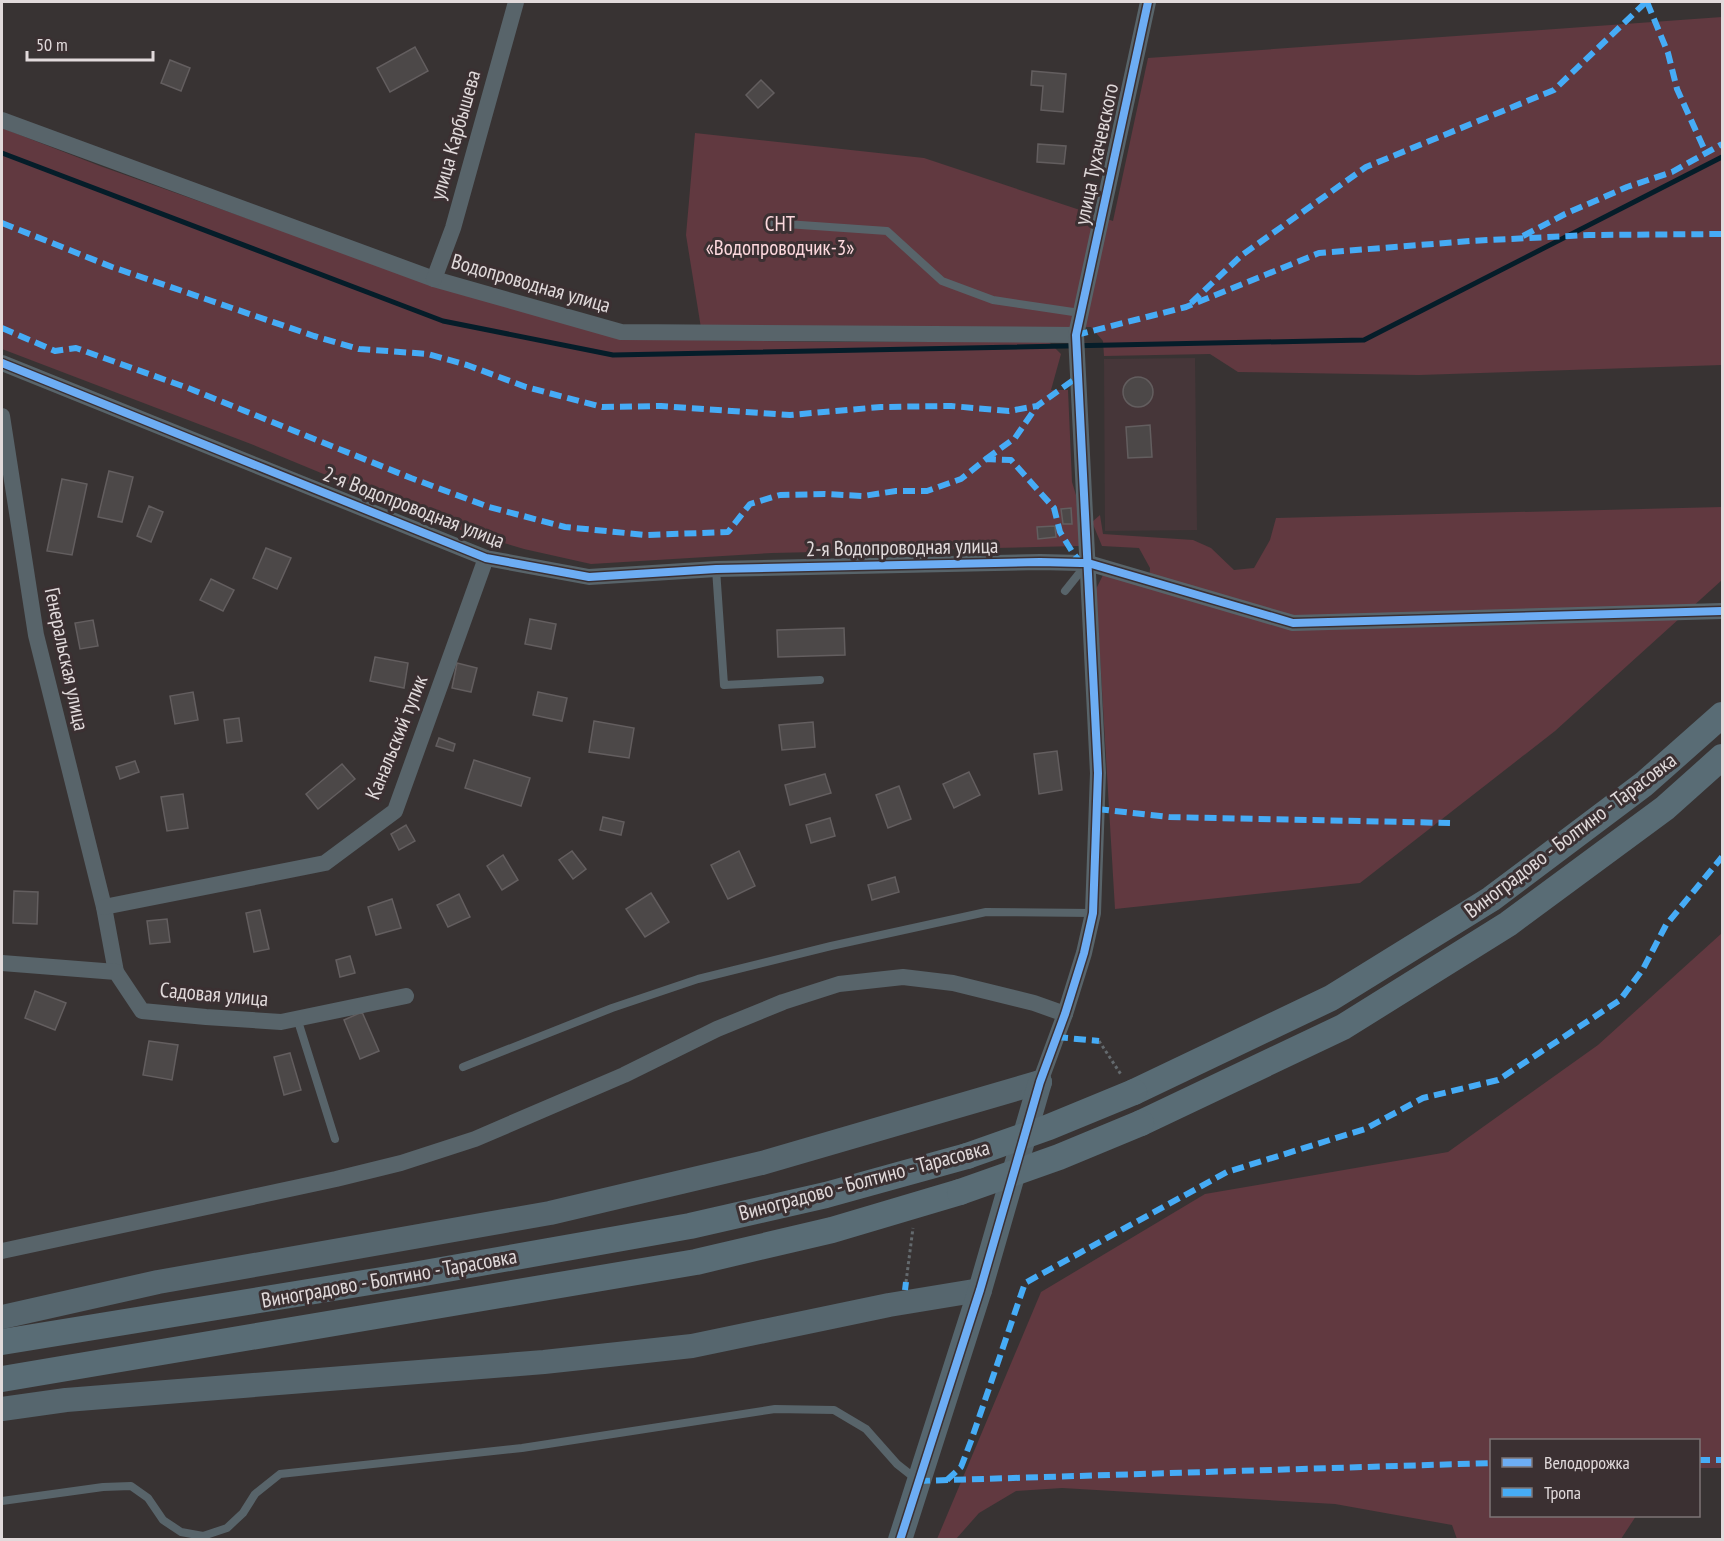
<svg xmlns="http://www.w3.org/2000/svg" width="1724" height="1541" viewBox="0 0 1724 1541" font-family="'PT Sans Narrow',sans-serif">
  <rect width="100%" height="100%" fill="#383333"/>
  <!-- built -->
  <polygon fill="#463639" points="1195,358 1197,530 1105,531 1104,359"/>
  <!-- green -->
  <g fill="#613940">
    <polygon points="1722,17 1722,365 1419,375 1238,372 1210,354 1104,356 1103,341 1091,327 897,330 701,328 686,235 695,133 924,158 1113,221 1148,58"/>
    <polygon points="2,128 100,166 432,284 619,339 828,342 1048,341 1061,354 1051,390 1068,390 1072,482 1079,505 1079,546 772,553 591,564 524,549 454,528 251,444 2,349"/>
    <polygon points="1722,507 1722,580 1555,731 1360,883 1115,909 1096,589 1103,575 1149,586 1150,568 1139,548 1102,546 1092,522 1100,515 1103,534 1193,540 1211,548 1234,570 1254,568 1270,540 1276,518"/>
    <polygon points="1722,933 1722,1468 1699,1468 1698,1440 1492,1440 1492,1516 1636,1516 1621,1539 1457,1539 1452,1525 1335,1504 1062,1488 1016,1491 979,1513 956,1539 937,1539 1041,1292 1205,1194 1448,1152 1598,1045"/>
  </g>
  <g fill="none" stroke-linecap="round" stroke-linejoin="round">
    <!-- stream -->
    <polyline stroke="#051d29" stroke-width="5" points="2,153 443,321 613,355 1364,340 1722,157"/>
  </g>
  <!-- building -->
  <g fill="#4c4848" stroke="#635e5f" stroke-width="1.5">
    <polygon points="415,47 428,71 390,92 377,68"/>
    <polygon points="170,60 190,68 181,91 161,83"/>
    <polygon points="1032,71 1066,74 1063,112 1041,110 1043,86 1031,85"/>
    <polygon points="761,80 774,93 758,108 746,95"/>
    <polygon points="1038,144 1066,146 1064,164 1037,162"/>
    <circle cx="1138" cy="392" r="15"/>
    <polygon points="1150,425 1152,457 1128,458 1126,427"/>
    <polygon points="109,471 133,477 122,522 98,517"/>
    <polygon points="62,479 87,484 72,555 47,551"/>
    <polygon points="149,506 163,512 151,542 137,536"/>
    <polygon points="1071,508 1072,524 1063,524 1061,509"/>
    <polygon points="1055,526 1056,537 1038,539 1037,527"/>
    <polygon points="266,548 291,558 277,589 253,578"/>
    <polygon points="211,579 234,590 223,611 200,600"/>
    <polygon points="530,619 556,624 551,649 525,644"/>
    <polygon points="93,620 98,646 80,649 75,623"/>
    <polygon points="844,628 845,655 778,657 777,630"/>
    <polygon points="375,657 408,663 404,688 370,681"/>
    <polygon points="457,663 477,668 471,692 452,688"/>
    <polygon points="193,692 198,720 175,724 170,696"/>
    <polygon points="538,692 567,698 562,721 533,715"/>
    <polygon points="239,718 242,741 227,743 224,720"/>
    <polygon points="594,721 634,728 629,758 589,752"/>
    <polygon points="813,722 815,747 782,750 779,725"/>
    <polygon points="439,738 455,744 453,751 436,746"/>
    <polygon points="1057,751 1062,790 1039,794 1034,754"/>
    <polygon points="474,760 530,778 521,806 465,788"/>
    <polygon points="135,761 139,772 120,779 116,767"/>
    <polygon points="342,764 355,779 318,809 306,794"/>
    <polygon points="969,772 980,795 954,808 943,784"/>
    <polygon points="825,774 831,793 790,805 785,785"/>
    <polygon points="899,786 911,819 888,828 876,795"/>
    <polygon points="183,794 188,828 167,831 161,797"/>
    <polygon points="603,817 624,822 621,835 600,830"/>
    <polygon points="830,818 835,836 811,843 806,825"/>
    <polygon points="406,825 415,841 399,850 391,834"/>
    <polygon points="572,851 586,869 573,879 559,860"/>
    <polygon points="739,851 755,886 728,899 711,865"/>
    <polygon points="503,855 518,880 502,890 487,866"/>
    <polygon points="895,877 899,892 872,900 868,885"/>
    <polygon points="14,891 38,892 37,924 13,923"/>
    <polygon points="651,893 669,922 645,937 626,909"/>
    <polygon points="459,894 470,917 448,927 437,905"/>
    <polygon points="392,899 401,928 376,935 368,907"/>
    <polygon points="260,910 269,949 254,952 246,913"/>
    <polygon points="167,919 170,942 150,944 147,921"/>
    <polygon points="350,956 355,973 340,977 336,960"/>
    <polygon points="35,991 66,1003 55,1030 25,1018"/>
    <polygon points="362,1012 379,1051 360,1059 344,1020"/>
    <polygon points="149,1041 178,1045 172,1080 143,1075"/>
    <polygon points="290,1053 301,1090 284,1095 274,1057"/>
  </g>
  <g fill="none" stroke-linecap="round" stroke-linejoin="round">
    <!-- path -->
    <g stroke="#646a6e" stroke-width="3" stroke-dasharray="3 3" stroke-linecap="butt">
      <polyline points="1099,1041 1122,1076"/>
      <polyline points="906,1282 913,1228"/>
    </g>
    <!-- lane -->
    <g stroke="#58646a" stroke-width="8">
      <polyline points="772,223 887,231 942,281 993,300 1080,313"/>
      <polyline points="716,569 724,685 820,680"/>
      <polyline points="1065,591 1085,566"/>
      <polyline points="297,1018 335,1139"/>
      <polyline points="463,1067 612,1008 698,979 831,946 986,912 1093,913"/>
      <polyline points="2,1501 103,1487 131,1486 148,1498 163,1520 181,1532 203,1536 227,1528 243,1513 255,1494 280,1474 522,1448 775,1409 834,1410 866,1429 897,1464 916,1479"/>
    </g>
    <!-- street -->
    <g stroke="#58646a" stroke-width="16">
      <polyline points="2,120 434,279 621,332 1076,335"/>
      <polyline points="434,279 453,228 516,2"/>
      <polyline points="2,363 486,558 589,577 716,569 1040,562 1081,563 1088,563 1293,623 1722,611"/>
      <polyline points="2,416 36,635 104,907 116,972"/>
      <polyline points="104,907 325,863 395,811 486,558"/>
      <polyline points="2,963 116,972 142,1011 206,1017 281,1022 406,996"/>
      <polyline points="1040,1082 1065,1014 1084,953 1093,913 1098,773 1076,335 1148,2"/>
      <polyline points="2,1251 336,1179 401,1163 475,1139 624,1075 717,1029 783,1002 839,984 903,977 953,983 1034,1003 1065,1014"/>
    </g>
    <!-- secondary -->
    <g stroke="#56666e" stroke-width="24">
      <polyline points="2,1317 158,1282 550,1213 762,1163 1040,1082"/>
      <polyline points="2,1409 66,1400 544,1362 692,1346 889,1305 980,1290"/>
      <polyline points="900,1540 980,1290 1040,1082"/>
    </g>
    <!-- primary -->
    <g stroke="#596c75" stroke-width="26">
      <polyline points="1134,1092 1331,998 1491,899 1644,784 1722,715"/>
      <polyline points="1141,1123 1343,1027 1508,924 1665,808 1722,757"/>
      <polyline points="2,1342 413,1275 690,1226 826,1195 967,1156"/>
      <polyline points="2,1379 696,1262 832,1230 960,1192"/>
    </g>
    <!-- primary-bridge -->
    <g stroke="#596c75" stroke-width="26">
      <polyline points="967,1156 1049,1127 1134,1092"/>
      <polyline points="960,1192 1059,1157 1141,1123"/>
    </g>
    <!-- quiet -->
    <g stroke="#46acf6" stroke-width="6" stroke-dasharray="12 6" stroke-linecap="butt">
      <polyline points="1647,2 1668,53 1677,89 1706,153"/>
      <polyline points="2,223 112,267 314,336 359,349 428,354 467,365 526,387 602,407 661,406 790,415 881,407 951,406 1009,411 1037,406 1079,376"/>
      <polyline points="1523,236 1565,214 1627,187 1672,172 1722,144"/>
      <polyline points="1191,303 1242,255 1366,167 1554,90 1646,2"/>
      <polyline points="2,328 55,351 76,348 188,388 411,478 489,507 565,527 646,535 728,532 750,504 780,495 825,494 863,496 896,491 927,491 961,479 986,459 1011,460 1054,508 1060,532 1073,553 1081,563"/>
      <polyline points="1076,335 1186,307 1319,253 1470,241 1589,235 1722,234"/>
      <polyline points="986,459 1015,438 1037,406"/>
      <polyline points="1097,809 1169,817 1450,823"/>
      <polyline points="1056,1037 1099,1041"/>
      <polyline points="905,1290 906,1282"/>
      <polyline points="1698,1460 1722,1460"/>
      <polyline points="947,1480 961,1467 971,1441 1025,1283 1227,1172 1365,1129 1423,1098 1498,1080 1620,1000 1643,969 1666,925 1722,857"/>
      <polyline points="918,1481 1492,1463"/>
    </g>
    <!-- cycleway casing -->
    <g stroke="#3b3032" stroke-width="11">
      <g id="cycleway">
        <polyline points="2,363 486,558 589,577 716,569 1040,562 1081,563 1088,563 1293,623 1722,611"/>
        <polyline points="900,1540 980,1290 1040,1082 1065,1014 1084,953 1093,913 1098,773 1076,335 1148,2"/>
      </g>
    </g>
    <!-- cycleway -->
    <use href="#cycleway" stroke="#6dadf4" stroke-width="8"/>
  </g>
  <g text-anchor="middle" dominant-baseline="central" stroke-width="6" stroke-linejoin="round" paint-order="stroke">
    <!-- street labels -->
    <g font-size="21" fill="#e1dadb" stroke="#3b3032">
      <text transform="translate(455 135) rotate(-74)">улица Карбышева</text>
      <text transform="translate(1096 154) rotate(-78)">улица Тухачевского</text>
      <text transform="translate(531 283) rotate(16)">Водопроводная улица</text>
      <text transform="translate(414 507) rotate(21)">2-я Водопроводная улица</text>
      <text transform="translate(902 547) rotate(-1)">2-я Водопроводная улица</text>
      <text transform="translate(67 659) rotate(78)">Генеральская улица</text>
      <text transform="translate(396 737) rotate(-68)">Канальский тупик</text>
      <text transform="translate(1570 835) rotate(-37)">Виноградово - Болтино - Тарасовка</text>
      <text transform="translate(214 994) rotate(5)">Садовая улица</text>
      <text transform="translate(864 1180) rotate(-15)">Виноградово - Болтино - Тарасовка</text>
      <text transform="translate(389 1278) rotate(-10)">Виноградово - Болтино - Тарасовка</text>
    </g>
    <!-- park labels -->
    <g font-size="21" fill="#fcd8dd" stroke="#3b3032">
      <text x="780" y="223">СНТ<tspan x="780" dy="24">«Водопроводчик-3»</tspan></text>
    </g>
  </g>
  <!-- border -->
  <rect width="1724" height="1541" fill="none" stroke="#e1dadb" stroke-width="6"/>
  <!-- legend -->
  <rect x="1490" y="1439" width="210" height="78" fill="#3b3032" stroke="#7d7476" stroke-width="1.5"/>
  <rect x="1502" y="1458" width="30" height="9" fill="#6dadf4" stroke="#7d7476" stroke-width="1.5"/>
  <text x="1544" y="1469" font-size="18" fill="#e1dadb">Велодорожка</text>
  <rect x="1502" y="1488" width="30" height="9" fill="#46acf6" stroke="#7d7476" stroke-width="1.5"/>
  <text x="1544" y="1499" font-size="18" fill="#e1dadb">Тропа</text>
  <!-- scale -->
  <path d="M27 51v9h126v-9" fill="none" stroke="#e1dadb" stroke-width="3"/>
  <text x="36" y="51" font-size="18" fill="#e1dadb" stroke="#3b3032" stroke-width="4.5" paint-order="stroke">50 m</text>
</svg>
